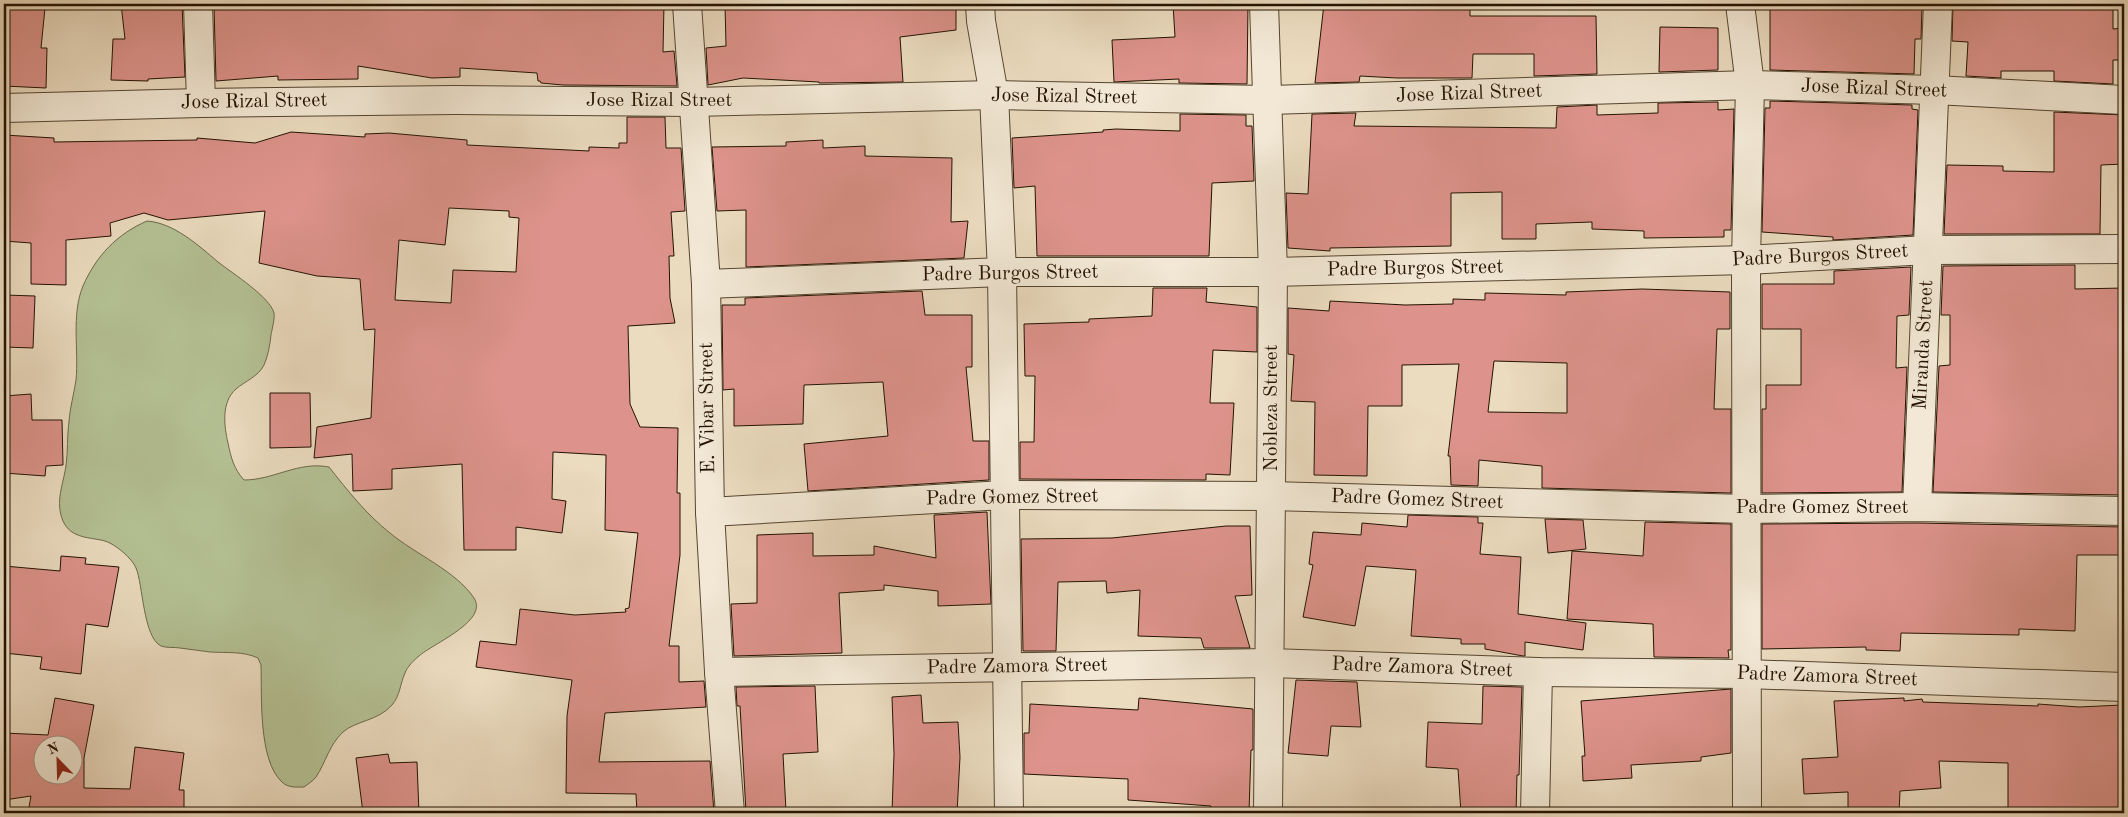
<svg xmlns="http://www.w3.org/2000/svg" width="2128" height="817" viewBox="0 0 2128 817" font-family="'Old Standard TT',serif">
  <rect width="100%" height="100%" fill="#ebdbbf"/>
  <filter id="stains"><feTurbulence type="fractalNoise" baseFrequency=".004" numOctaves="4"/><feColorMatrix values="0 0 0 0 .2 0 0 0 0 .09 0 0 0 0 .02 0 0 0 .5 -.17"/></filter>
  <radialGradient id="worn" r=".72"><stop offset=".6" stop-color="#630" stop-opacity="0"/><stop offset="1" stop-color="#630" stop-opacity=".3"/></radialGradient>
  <!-- green -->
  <path fill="#b4c194" stroke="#6c6a4a" d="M147,221C174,223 198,245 218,262C232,273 270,297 274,313C275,319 272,329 271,335C270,345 268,356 264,365C258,377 245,381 236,389C221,402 224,426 228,443C231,458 234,469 244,480C274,480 298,461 329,467C348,491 366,514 390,533C415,554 456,571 474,598C489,621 432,644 419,656C414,660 407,667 405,673C400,684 400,696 392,705C378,721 355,721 343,732C329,745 326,762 316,777C313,781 308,784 304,787C296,787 288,788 282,782C258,760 262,696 261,665L258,658C243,651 226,653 210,652C200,651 190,649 180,648C174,647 166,648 161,646C143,637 143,584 136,568C132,558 115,544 105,541C90,537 71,539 63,521C55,502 63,485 66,466C68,451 67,436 69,421C70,407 74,394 76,380C79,350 71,315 83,286C96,256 117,234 147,221Z"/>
  <!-- building -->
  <g fill="#dd938b" stroke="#231301" fill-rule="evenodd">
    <polygon points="121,4 182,4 185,77 148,79 148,81 111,80 113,39 125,39"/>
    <polygon points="239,4 664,4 663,52 674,51 677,86 563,85 541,83 540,81 538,81 537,73 460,68 460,77 432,78 358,66 358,79 278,80 278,76 216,81 214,6"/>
    <polygon points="725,4 956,4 956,30 900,37 903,82 819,83 819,82 743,78 708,85 706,48 726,46"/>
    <polygon points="1173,4 1248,4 1247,84 1179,83 1179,79 1114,82 1112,40 1175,37"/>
    <polygon points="1324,4 1470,4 1470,16 1596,16 1597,74 1534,76 1534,54 1473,54 1472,78 1397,78 1360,76 1359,82 1315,83"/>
    <polygon points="1770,4 1922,4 1921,39 1915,39 1914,74 1770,70"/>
    <polygon points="1953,4 2113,6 2113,29 2124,28 2124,60 2113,60 2113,84 2054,81 2054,71 2001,71 2001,78 1966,76 1968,42 1952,41"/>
    <polygon points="4,5 45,8 41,48 47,48 46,88 4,86"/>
    <polygon points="1660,27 1718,28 1718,70 1659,72"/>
    <polygon points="1770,101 1912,105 1912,109 1918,110 1913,235 1833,240 1833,237 1762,232 1765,108 1770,108"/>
    <polygon points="1718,102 1718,110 1734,109 1731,230 1724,230 1724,237 1644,238 1644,231 1592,229 1592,222 1536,224 1536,239 1502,239 1502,192 1451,193 1451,246 1330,248 1330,251 1288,248 1286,193 1308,194 1312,114 1356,113 1354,126 1556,128 1557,107 1597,105 1597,115 1658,113 1658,103"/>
    <polygon points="2054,112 2124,115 2124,164 2101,165 2100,234 1944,234 1947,165 2003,166 2003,171 2054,172"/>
    <polygon points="1180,114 1246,115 1246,126 1252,126 1254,181 1212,183 1209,256 1037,256 1035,186 1014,188 1012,138 1103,132 1103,130 1116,129 1180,131"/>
    <path d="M627,117H665L666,148H681L685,211L671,212L674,256H669L670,298L675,323L628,326L630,404L640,427L678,428L677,493H680V555L669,646H679V682L704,681L706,707L605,713L599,762L710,761L714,813H637L636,794L566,793L567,716L572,680L476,667L480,641L516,645L520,609L575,615L626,612L625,609L629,608L638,533L605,530L606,455L553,452L552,499L566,501L562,533L516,527V550H464L462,464L392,469V489L353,491L352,454L314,458L317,427L371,418L375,329L364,330L360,279L317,276L259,263L265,211L168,220L144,213L110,223L111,236L66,240V285L31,284V243L4,241V135L54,138V142L197,140V138L255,143L291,132L365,137V134L389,133L467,140V145L589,151V147L619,148V143H627ZM449,208L509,211V217L519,218L516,272L453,270L451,303L395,300L399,240L445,245Z"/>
    <polygon points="823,140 823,148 865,146 865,156 952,158 951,222 968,221 964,258 746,267 746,210 717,211 712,147 786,146 786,142"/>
    <polygon points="2075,265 2075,289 2124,288 2124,495 1933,492 1939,366 1950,365 1950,315 1941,315 1943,266"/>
    <polygon points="1911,267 1909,315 1897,316 1896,368 1907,367 1902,492 1762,493 1762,409 1766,409 1766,385 1801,385 1801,329 1762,329 1762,284 1834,284 1834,271"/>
    <polygon points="1153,288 1207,288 1206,302 1257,307 1257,352 1213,350 1210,403 1234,403 1230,475 1206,474 1206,480 1020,479 1020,442 1034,442 1035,376 1025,376 1024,324 1089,322 1089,319 1152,316"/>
    <path d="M1642,289L1730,292V329H1717L1714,409H1731V493L1542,488V466L1479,460L1478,486L1451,485L1450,456H1448L1459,364L1402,365V406H1368L1367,476L1314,475L1315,402L1291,401L1294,355L1288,354V308L1329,311L1330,301L1405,305L1453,304V299L1485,300V293L1566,295V292ZM1494,361L1567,363V413L1488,412Z"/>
    <polygon points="922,291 925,315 972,315 972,367 966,367 973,441 989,441 989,480 808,491 804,444 888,436 883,382 804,385 803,424 734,426 734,389 723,390 722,305 745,305 745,298"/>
    <polygon points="4,295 35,296 33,348 4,347"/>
    <polygon points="270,393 310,393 311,447 270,448"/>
    <polygon points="31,394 32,420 62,420 63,465 46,466 45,476 4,473 4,396"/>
    <polygon points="987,512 991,604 938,606 938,591 884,585 884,590 839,593 842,653 734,656 731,604 757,603 757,535 813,533 813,556 874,555 874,546 936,558 934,515"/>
    <polygon points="1408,515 1478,517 1478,523 1483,523 1480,554 1521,557 1518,614 1586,623 1583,650 1525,642 1525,656 1523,656 1485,649 1485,644 1461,644 1461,639 1411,636 1416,570 1366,566 1355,626 1303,617 1313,565 1309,564 1313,532 1361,535 1362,523 1407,527"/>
    <polygon points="1545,519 1583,520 1586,549 1548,553"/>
    <polygon points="1645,522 1731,524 1731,650 1728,650 1729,658 1654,657 1653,624 1567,619 1572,551 1643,556"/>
    <polygon points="1917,523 2124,527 2124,555 2077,555 2075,631 2019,629 2019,635 1901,633 1900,651 1866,650 1866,647 1762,649 1762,524"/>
    <polygon points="1226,526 1250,526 1252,595 1235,596 1250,648 1204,648 1201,638 1138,636 1140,590 1107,593 1106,581 1058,582 1056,651 1023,651 1021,539 1112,538"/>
    <polygon points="61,556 86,558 85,564 119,567 108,627 86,624 81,674 40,669 42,657 4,653 8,609 4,608 4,566 60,571"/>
    <polygon points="1296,680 1357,682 1361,727 1331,726 1328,756 1288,753"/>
    <polygon points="815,686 818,752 783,754 786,811 746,812 740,706 737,706 736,687"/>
    <polygon points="1483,686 1522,687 1519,775 1517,775 1516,813 1461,813 1458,769 1426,767 1428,722 1482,724"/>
    <polygon points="1731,689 1731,753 1701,757 1701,761 1631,765 1632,778 1583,781 1582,756 1585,756 1581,701"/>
    <polygon points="921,695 923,723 958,722 960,757 957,813 892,813 894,754 892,697"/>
    <path d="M55,698L94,705L84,758V788L130,789L135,747L184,753L179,790H184V813H28L31,796L4,800V733L48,735ZM42,744H72V774H42Z"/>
    <polygon points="1139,698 1253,709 1253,750 1251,750 1249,812 1211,810 1211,806 1128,800 1128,779 1024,774 1024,733 1029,733 1030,704 1138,710"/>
    <polygon points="1904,698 1904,701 1922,699 1923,702 2038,706 2038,704 2079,707 2122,705 2124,813 2008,813 2008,763 1939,761 1941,788 1900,791 1899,813 1848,813 1848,792 1804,794 1802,759 1838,757 1834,701"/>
    <polygon points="388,754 390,763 417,762 419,813 363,813 356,758"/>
  </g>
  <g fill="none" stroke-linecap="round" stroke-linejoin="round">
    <!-- minor casing -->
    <g stroke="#554530" stroke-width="30">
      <g id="minor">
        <polyline points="198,4 201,103"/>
        <polyline points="687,4 706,284 710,512 719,672 730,813"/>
        <polyline points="980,4 981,21 994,95 1002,272 1009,813"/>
        <polyline points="1264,4 1273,272 1268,813"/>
        <polyline points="1740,4 1750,85 1746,260 1747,813"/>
        <polyline points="4,108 201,103 455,100 694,102 994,95 1267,100 1750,85 1935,90 2124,100"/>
        <polyline points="706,284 1002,272 1273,272 1746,260 1928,250 2124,249"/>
        <polyline points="1917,507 1938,4"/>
        <polyline points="710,512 1004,495 1271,496 1746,509 1917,507 2124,511"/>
        <polyline points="719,672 1268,663 1538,672 1747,674 2124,687"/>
        <polyline points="1535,813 1538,672"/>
      </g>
    </g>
    <!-- minor -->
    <use href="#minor" stroke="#f2e8d5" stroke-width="28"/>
  </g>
  <g text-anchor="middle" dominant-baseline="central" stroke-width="5" stroke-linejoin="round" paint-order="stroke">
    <!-- street labels -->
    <g font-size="20" fill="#231301" stroke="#f2e8d5">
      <text transform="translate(1874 89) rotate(2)">Jose Rizal Street</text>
      <text transform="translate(1469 94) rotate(-2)">Jose Rizal Street</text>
      <text transform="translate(1064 97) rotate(1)">Jose Rizal Street</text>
      <text x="659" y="101">Jose Rizal Street</text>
      <text transform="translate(254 102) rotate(-1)">Jose Rizal Street</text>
      <text transform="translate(1820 256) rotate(-3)">Padre Burgos Street</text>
      <text transform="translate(1415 269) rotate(-1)">Padre Burgos Street</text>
      <text transform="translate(1010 274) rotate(-1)">Padre Burgos Street</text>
      <text transform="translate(1924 345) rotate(-87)">Miranda Street</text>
      <text transform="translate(708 408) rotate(-91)">E. Vibar Street</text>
      <text transform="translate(1272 408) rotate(-90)">Nobleza Street</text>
      <text transform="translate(1012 498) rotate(-1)">Padre Gomez Street</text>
      <text transform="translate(1417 500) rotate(2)">Padre Gomez Street</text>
      <text x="1822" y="508">Padre Gomez Street</text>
      <text transform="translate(1017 667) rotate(-1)">Padre Zamora Street</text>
      <text transform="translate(1422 668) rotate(2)">Padre Zamora Street</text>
      <text transform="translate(1827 677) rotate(2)">Padre Zamora Street</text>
    </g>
  </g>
  <!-- margin -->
  <rect width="2128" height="817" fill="none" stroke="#ebdbbf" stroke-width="20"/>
  <rect x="5" y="5" width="2118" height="807" fill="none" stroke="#231301" stroke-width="2.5"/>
  <rect x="10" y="10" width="2108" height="797" fill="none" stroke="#231301"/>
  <!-- north arrow -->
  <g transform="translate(58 760) rotate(337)"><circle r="24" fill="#f2e8d5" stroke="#9f9380"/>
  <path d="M0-4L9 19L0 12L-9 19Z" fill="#8f2418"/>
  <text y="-8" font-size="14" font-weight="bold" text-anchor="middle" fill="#231301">N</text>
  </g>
  <rect width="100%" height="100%" filter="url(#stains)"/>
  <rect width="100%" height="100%" fill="url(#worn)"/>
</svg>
